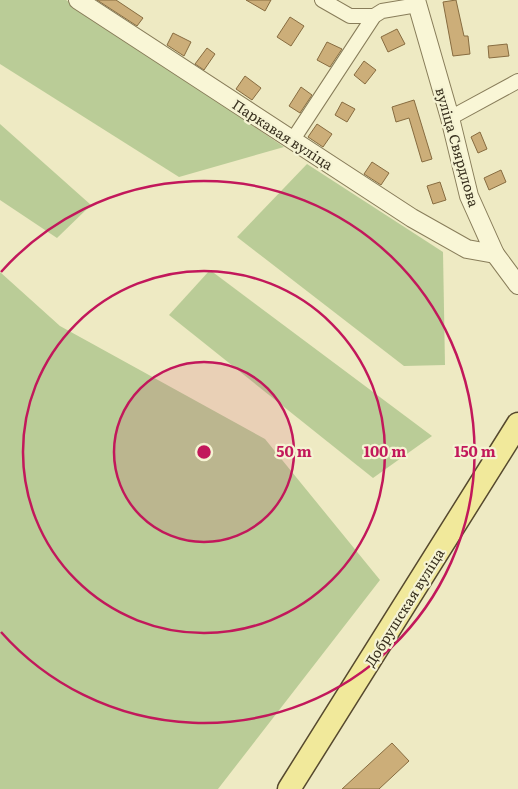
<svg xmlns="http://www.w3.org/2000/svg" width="518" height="789" viewBox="0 0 518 789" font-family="Literata,serif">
  <rect width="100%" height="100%" fill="#eeeac3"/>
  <!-- green -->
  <g fill="#bacc97">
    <polygon points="0,0 66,0 131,42 284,147 179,177 0,64"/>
    <polygon points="0,124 91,205 57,238 0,200"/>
    <polygon points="307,164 443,252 445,365 404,366 237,237"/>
    <polygon points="210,270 432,436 373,478 169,315"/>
    <polygon points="0,272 60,326 265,439 380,580 218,789 0,789"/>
  </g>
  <!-- building -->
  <g fill="#ccae79" stroke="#876c40">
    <polygon points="97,0 116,0 143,18 137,26"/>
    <polygon points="246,0 271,0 265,11"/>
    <polygon points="456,0 464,36 468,36 470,54 453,56 443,2"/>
    <polygon points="290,17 304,26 291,46 277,37"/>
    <polygon points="397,29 405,44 388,52 381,37"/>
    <polygon points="173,33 191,42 184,56 167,45"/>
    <polygon points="327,42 342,49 330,67 317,60"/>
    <polygon points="507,44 509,56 489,58 488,46"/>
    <polygon points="207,48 215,54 204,70 195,64"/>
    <polygon points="364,61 376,70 365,84 354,75"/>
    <polygon points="245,76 261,88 252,100 236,89"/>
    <polygon points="301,87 312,95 300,113 289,106"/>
    <polygon points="414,100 432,159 422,162 409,118 396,122 392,107"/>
    <polygon points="342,102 355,109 347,122 335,115"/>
    <polygon points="317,124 332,134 323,147 308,137"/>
    <polygon points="480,132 487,149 478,153 471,137"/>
    <polygon points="372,162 389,173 381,185 364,174"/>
    <polygon points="501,170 506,182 489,190 484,178"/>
    <polygon points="440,182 446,200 433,204 427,186"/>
    <polygon points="392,743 409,761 379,789 342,789"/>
  </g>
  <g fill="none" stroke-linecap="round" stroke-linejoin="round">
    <!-- minor casing -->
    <g stroke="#887d5a" stroke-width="16">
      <g id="minor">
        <polyline points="322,0 350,16 374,16"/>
        <polyline points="450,118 518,81"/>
        <polyline points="292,141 374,16 382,11 417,5"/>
      </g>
    </g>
    <!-- tertiary casing -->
    <g stroke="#887d5a" stroke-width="20">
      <g id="tertiary">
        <polyline points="78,0 412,218 467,249 495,254"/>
        <polyline points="416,0 450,118 469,196 495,254 518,285"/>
      </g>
    </g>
    <!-- primary casing -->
    <g stroke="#56492e" stroke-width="25">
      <polyline id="primary" points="289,789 518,424"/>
    </g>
    <!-- minor -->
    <use href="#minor" stroke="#f9f6d6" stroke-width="14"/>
    <!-- tertiary -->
    <use href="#tertiary" stroke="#f9f6d6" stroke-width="18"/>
    <!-- primary -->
    <use href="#primary" stroke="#f1e99b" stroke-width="22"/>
  </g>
  <!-- distance rings -->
  <circle cx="204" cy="452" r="90" fill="#c2185b" fill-opacity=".12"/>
  <g fill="none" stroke="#c2185b" stroke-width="2.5">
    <circle cx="204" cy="452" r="90"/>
    <circle cx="204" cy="452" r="181"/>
    <path d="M1 272A271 271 0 1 1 1 632"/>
  </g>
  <g text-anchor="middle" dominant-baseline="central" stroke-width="4.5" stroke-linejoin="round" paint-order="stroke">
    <!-- street labels -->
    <g font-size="14" fill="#38301e" stroke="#f5f3d3">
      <text transform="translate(283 134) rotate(33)">Паркавая вуліца</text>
      <text transform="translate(458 147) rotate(74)">вуліца Свярдлова</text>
      <text transform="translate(404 607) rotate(-58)">Добрушская вуліца</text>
    </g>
  </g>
  <circle cx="204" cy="452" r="8" fill="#c2185b" stroke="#f5f3d3" stroke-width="2.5"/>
  <g font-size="15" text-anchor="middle" font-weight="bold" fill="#c2185b" stroke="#f5f3d3" stroke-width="4.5" stroke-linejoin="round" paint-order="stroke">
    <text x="294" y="457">50 m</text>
    <text x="385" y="457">100 m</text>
    <text x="475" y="457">150 m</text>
  </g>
</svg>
